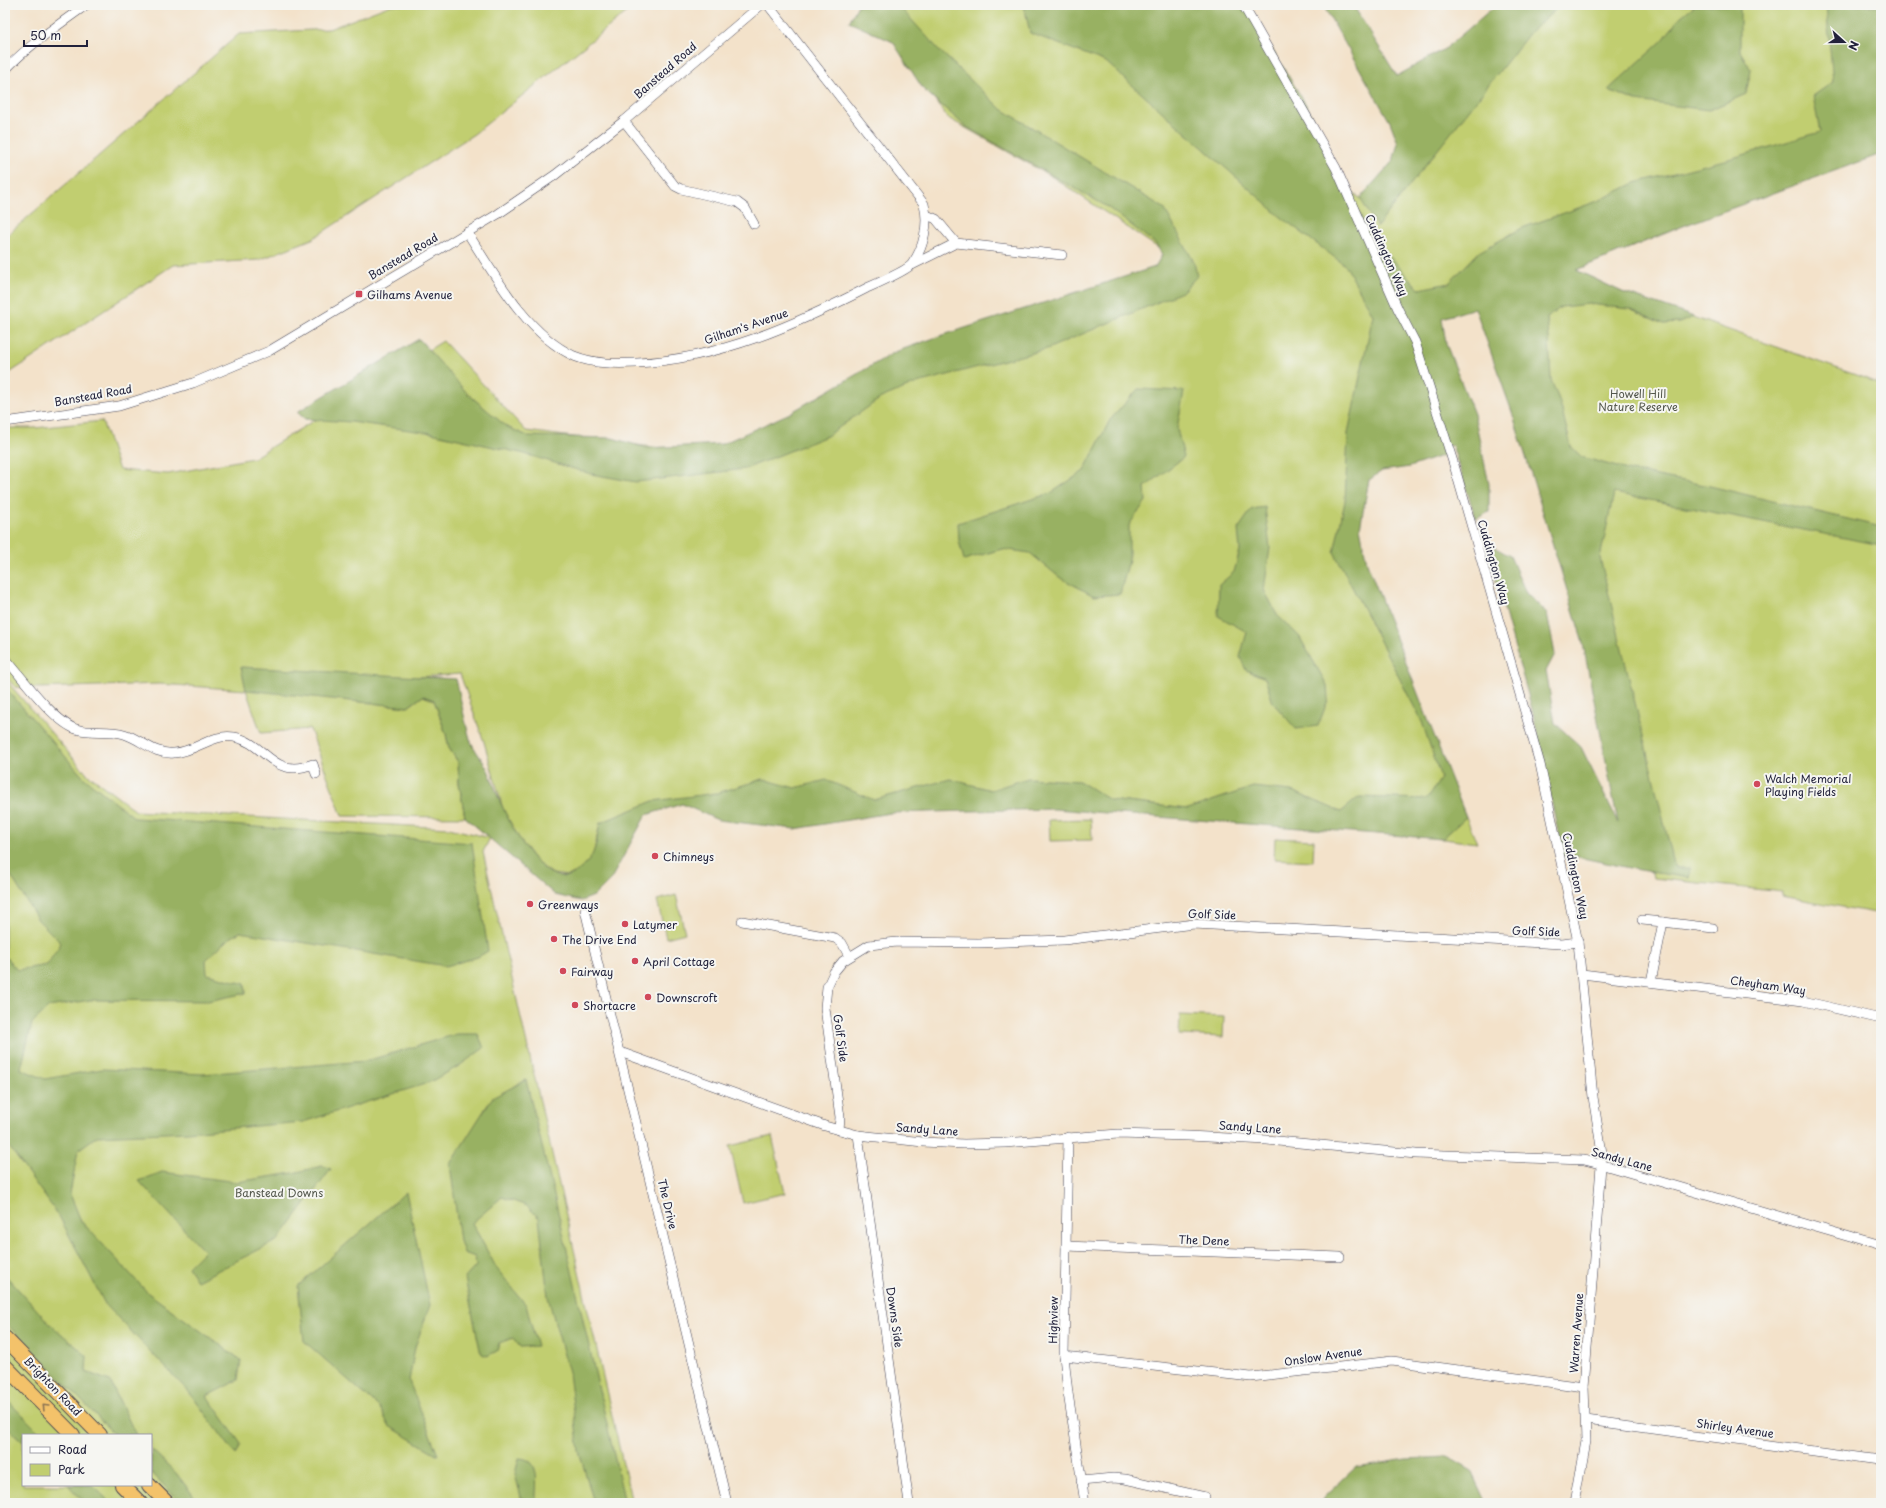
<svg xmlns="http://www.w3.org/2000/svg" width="1886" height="1508" viewBox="0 0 1886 1508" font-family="'Playpen Sans',sans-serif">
  <rect width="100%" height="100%" fill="#f6f6f2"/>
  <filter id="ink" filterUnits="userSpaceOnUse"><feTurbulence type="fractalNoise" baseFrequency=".025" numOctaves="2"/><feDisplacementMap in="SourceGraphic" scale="8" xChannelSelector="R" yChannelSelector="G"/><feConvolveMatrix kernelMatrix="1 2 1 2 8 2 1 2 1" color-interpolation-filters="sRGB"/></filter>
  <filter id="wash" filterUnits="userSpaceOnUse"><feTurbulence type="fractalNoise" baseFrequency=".012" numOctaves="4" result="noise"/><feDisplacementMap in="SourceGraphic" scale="16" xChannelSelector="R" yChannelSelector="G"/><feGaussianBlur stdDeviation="0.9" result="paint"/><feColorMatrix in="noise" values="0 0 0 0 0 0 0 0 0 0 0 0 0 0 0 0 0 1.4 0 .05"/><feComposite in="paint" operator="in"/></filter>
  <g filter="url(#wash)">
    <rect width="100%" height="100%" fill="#f3e2ca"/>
    <!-- green -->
    <g fill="#c1ce6f" stroke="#727855" fill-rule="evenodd">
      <polygon points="391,5 636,5 474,134 312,239 259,260 173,265 5,376 5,237 239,34 329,29"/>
      <polygon points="880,5 1060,5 1360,198 1541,5 1845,5 1875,147 1576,270 1622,292 1881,384 1881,914 1782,896 1782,892 1653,878 1613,689 1505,298 1427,322 1348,535 1477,843 1082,797 816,819 688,798 600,823 593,856 580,870 568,876 553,874 537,863 520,840 503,809 484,742 460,674 249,689 408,707 423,696 434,700 446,734 449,748 458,762 459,783 465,817 342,816 310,729 261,733 246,690 160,684 38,688 15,687 5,676 5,428 35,428 102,421 119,470 168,474 253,458 443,341 526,431 701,453 766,439 1179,262 1054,178 948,118 902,54"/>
      <path d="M5,679L86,773L136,811L449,828L490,838L483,852L632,1503H5ZM23,1435H151V1485H23Z"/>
      <polygon points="1091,819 1092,840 1050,841 1049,820"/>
      <polygon points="1275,838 1314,840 1313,861 1274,859"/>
      <polygon points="676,895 685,933 666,938 657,900"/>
      <polygon points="1180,1015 1224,1017 1223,1037 1179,1035"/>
      <polygon points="772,1136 785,1193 743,1203 730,1146"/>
    </g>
    <!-- forest -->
    <g fill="#98b162" stroke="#5d6a4e">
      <polygon points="858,5 898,5 939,50 1000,108 1164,208 1194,262 1197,276 1182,292 1047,349 917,383 881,398 827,436 745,469 636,482 591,474 525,454 431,433 351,422 305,419 297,412 419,339 467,393 507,427 528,436 612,438 647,448 722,444 790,413 895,352 937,337 1155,267 1162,255 1156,244 1106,206 965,126 923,89 893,42 849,22"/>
      <path d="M1024,5H1245L1308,108L1331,163L1373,238L1419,289L1449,283L1479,252L1522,228L1598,201L1635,183L1736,157L1820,132L1813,96L1833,82L1826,5H1881V154L1683,226L1576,270L1622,292L1694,317L1679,323L1664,324L1629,309L1590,304L1561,307L1547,318L1549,338L1551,380L1560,402L1571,447L1582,457L1631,471L1710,486L1881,527V545L1614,493L1600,558L1675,868H1691L1689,878L1634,869L1569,855L1563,856L1532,709L1485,542L1510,556L1526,593L1547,613L1555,654L1546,671L1555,723L1581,747L1618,823L1582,639L1512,412L1475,308L1442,318L1446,344L1474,414L1489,484V512L1476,519L1452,445L1442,449L1444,455L1410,467L1382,471L1369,480L1360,528L1367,563L1466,817L1442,839L1054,809L890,813L795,829L718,820L682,804L646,815L611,879L594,896L581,901L555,895L465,817L459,783L458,762L449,748L446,734L434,700L423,696L408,707L246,690L241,667L456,679C461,699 464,719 470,739C474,750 483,760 488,770C494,783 497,797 504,810C513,829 544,890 573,874C596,860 595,847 600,823L653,801L717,793L763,779L795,788L826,780L874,800L950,779L991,790L1028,778L1079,781L1110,800L1188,809L1253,787L1292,791L1341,812L1359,797L1427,799L1441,778L1422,722L1334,552L1345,501L1348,433L1373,315L1346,266L1281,217L1106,62L1030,33Z"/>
      <polygon points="1323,5 1353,5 1397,76 1446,48 1496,5 1561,5 1531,31 1377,227 1360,198 1393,161 1398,143 1390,122"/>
      <polygon points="1695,5 1740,5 1740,51 1751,70 1746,94 1709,110 1636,101 1608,90 1663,40 1680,17"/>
      <polygon points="1138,389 1184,391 1177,429 1184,457 1145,487 1146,501 1129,525 1129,560 1120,594 1094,596 1059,577 1030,553 1002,549 964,560 959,541 958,523 1051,493 1084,471 1110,420"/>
      <polygon points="1265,507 1270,548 1264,590 1278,616 1299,636 1327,685 1328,700 1318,726 1296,729 1273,703 1265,678 1246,670 1240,657 1247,632 1218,616 1219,585 1234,572 1240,550 1238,529 1252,509"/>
      <polygon points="5,687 84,778 135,818 472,843 488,951 478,957 446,966 240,932 227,940 206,960 207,974 245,984 246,993 208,1001 90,1000 49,1007 32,1023 21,1069 45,1079 102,1069 202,1074 366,1061 457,1034 478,1034 484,1048 459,1066 428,1083 303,1122 187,1132 97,1136 78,1150 70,1194 81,1221 148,1293 241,1360 238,1380 207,1396 241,1444 236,1455 189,1392 105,1304 59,1216 5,1141 5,956 17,970 47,965 61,943 38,920 5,866"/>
      <polygon points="526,1080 561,1224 625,1503 594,1503 579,1451 569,1373 548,1297 539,1218 527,1206 502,1197 472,1223 497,1269 526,1305 537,1346 520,1347 513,1338 499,1343 497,1351 487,1356 482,1354 480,1350 465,1278 476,1266 475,1257 464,1253 460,1241 450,1164 492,1098"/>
      <polygon points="322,1166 331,1169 278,1240 197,1281 188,1267 204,1251 139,1181 162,1172 237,1182 293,1173"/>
      <polygon points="406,1192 430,1305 415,1347 409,1381 438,1455 389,1426 380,1408 304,1341 298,1286"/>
      <polygon points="5,1275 49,1323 87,1356 86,1372 110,1381 136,1435 115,1435 5,1322"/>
      <polygon points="5,1398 42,1435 23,1435 23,1442 5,1425"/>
      <polygon points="151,1449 176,1473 199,1503 181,1503 151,1472"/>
      <polygon points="1448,1457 1472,1471 1487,1503 1322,1503 1324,1497 1356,1467 1406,1459"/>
      <path d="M519,1458C543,1459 535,1486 536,1503H524L522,1501L515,1474Z"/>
      <polygon points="68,1485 92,1485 111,1503 85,1503"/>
    </g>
  </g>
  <g filter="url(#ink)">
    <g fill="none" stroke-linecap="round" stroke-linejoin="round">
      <!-- minor casing -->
      <g stroke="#413f50" stroke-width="10">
        <g id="minor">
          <polyline points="1243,5 1336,168 1398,309 1415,342 1454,465 1540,764 1578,942 1593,1097 1602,1153 1584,1387 1586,1441 1575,1503"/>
          <path d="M5,70C29,45 58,25 86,5"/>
          <polyline points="624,121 675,186 681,189 737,202 745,208 754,224"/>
          <polyline points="927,215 936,219 956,243"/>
          <path d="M467,232C494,274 526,334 574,356C594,364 615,364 637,363C719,359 795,325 867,288C876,284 908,270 912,264C924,248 929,223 924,204L768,5"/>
          <polyline points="912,265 956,243 1062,255"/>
          <polyline points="5,422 119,406 193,383 269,351 498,214 555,175 624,121 761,5"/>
          <path d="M5,658C22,677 53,721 76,729C91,734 108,729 124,734C141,739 154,755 174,753C196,752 212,733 234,737C267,743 271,780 313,764L316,774"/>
          <polyline points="585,910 727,1503"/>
          <polyline points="1642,920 1663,922"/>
          <polyline points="742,921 835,938 842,943 849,956"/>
          <polyline points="1582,974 1803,1001 1881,1019"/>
          <polyline points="1651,982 1663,922 1713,928"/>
          <polyline points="620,1052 825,1126 858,1135 923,1142 964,1144 1005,1143 1118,1134 1188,1136 1267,1140 1416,1154 1584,1160 1600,1164 1881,1246"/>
          <polyline points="839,1130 840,1117 825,1008 827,987 834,972 843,961 869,945 897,942 978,943 1064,940 1194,924 1561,944 1578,942"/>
          <polyline points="858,1135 909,1503"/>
          <polyline points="1068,1137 1064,1356 1068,1393 1085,1503"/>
          <polyline points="1066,1246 1340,1257"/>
          <polyline points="1064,1356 1251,1377 1392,1361 1584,1387"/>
          <polyline points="1586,1420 1881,1460"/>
          <polyline points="1081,1481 1113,1478 1125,1479 1205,1497"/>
        </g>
      </g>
      <!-- highway casing -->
      <g stroke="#413f50" stroke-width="16">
        <g id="highway">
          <polyline points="5,1338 100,1435"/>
          <polyline points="5,1366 73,1435"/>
          <polyline points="122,1485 140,1503"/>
          <polyline points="149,1485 167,1503"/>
        </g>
      </g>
      <!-- minor -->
      <use href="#minor" stroke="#fff" stroke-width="9"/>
      <!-- highway -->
      <use href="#highway" stroke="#f3c26a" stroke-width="14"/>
    </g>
    <!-- one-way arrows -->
    <defs><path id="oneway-chevron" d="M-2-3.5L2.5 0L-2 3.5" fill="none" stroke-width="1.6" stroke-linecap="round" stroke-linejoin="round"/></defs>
    <use stroke="#8a7252" href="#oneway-chevron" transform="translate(45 1407) rotate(-135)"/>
  </g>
  <!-- markers -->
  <g fill="#d1495b" stroke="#f6f6f2" stroke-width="1.5">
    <rect x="355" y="290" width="8" height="8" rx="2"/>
    <circle cx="1757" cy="784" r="4"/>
    <circle cx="655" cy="856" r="4"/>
    <circle cx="530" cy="904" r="4"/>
    <circle cx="625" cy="924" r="4"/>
    <circle cx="554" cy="939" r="4"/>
    <circle cx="635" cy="961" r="4"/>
    <circle cx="563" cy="971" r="4"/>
    <circle cx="648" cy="997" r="4"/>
    <circle cx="575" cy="1005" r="4"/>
  </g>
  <g text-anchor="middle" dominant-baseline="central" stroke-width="4" stroke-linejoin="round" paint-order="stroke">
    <!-- street labels -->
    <g font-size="11" fill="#22223b" stroke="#f6f6f2">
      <text transform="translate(665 70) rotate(-41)">Banstead Road</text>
      <text transform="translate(1387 255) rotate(66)">Cuddington Way</text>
      <text transform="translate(403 256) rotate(-31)">Banstead Road</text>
      <text transform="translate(746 326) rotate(-19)">Gilham's Avenue</text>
      <text transform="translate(93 395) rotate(-10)">Banstead Road</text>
      <text transform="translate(1494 562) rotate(74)">Cuddington Way</text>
      <text transform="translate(1576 876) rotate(78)">Cuddington Way</text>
      <text transform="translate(1212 914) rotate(2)">Golf Side</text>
      <text transform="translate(1536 931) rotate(2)">Golf Side</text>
      <text transform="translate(1768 985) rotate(8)">Cheyham Way</text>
      <text transform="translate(841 1038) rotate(82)">Golf Side</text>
      <text transform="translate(1250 1127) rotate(4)">Sandy Lane</text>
      <text transform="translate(927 1129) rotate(4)">Sandy Lane</text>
      <text transform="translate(1622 1159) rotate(15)">Sandy Lane</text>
      <text transform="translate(668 1204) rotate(77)">The Drive</text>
      <text transform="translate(1204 1240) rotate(2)">The Dene</text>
      <text transform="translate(895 1317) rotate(82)">Downs Side</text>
      <text transform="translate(1053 1320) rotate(-89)">Highview</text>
      <text transform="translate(1576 1333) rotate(-86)">Warren Avenue</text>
      <text transform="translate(1323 1356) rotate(-8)">Onslow Avenue</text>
      <text transform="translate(53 1386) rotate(46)">Brighton Road</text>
      <text transform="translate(1735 1428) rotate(8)">Shirley Avenue</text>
    </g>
    <!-- poi labels -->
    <g font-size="11" fill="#22223b" stroke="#f6f6f2" text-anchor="start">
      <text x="367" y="294">Gilhams Avenue</text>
      <text x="1765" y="778">Walch Memorial<tspan x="1765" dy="13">Playing Fields</tspan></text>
      <text x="663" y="856">Chimneys</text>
      <text x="538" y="904">Greenways</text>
      <text x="633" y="924">Latymer</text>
      <text x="562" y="939">The Drive End</text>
      <text x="643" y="961">April Cottage</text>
      <text x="571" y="971">Fairway</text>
      <text x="656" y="997">Downscroft</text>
      <text x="583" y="1005">Shortacre</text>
    </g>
    <!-- park labels -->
    <g font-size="11" fill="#52564b" stroke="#f6f6f2">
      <text x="1638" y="393">Howell Hill<tspan x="1638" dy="13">Nature Reserve</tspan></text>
      <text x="279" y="1192">Banstead Downs</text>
    </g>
  </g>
  <!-- margin -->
  <rect width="1886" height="1508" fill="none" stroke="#f6f6f2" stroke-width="20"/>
  <!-- legend -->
  <rect x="22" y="1434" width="130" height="52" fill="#f6f6f2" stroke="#a1a1a9"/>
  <rect x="30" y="1447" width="20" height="6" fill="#ffffff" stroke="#a1a1a9"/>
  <text x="58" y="1454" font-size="12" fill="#22223b">Road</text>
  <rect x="30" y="1464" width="20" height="12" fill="#c1ce6f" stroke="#a1a1a9"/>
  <text x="58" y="1474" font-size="12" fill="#22223b">Park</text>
  <!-- north arrow -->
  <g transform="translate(1844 42) rotate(111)" stroke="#f6f6f2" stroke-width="3" paint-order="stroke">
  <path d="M0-3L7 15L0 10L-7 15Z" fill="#22223b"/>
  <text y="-6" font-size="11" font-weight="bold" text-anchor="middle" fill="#22223b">N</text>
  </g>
  <!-- scale -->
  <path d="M24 40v6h63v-6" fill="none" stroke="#22223b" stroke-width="2"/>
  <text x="30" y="40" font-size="12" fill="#22223b" stroke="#f6f6f2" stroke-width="3" paint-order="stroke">50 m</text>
</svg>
